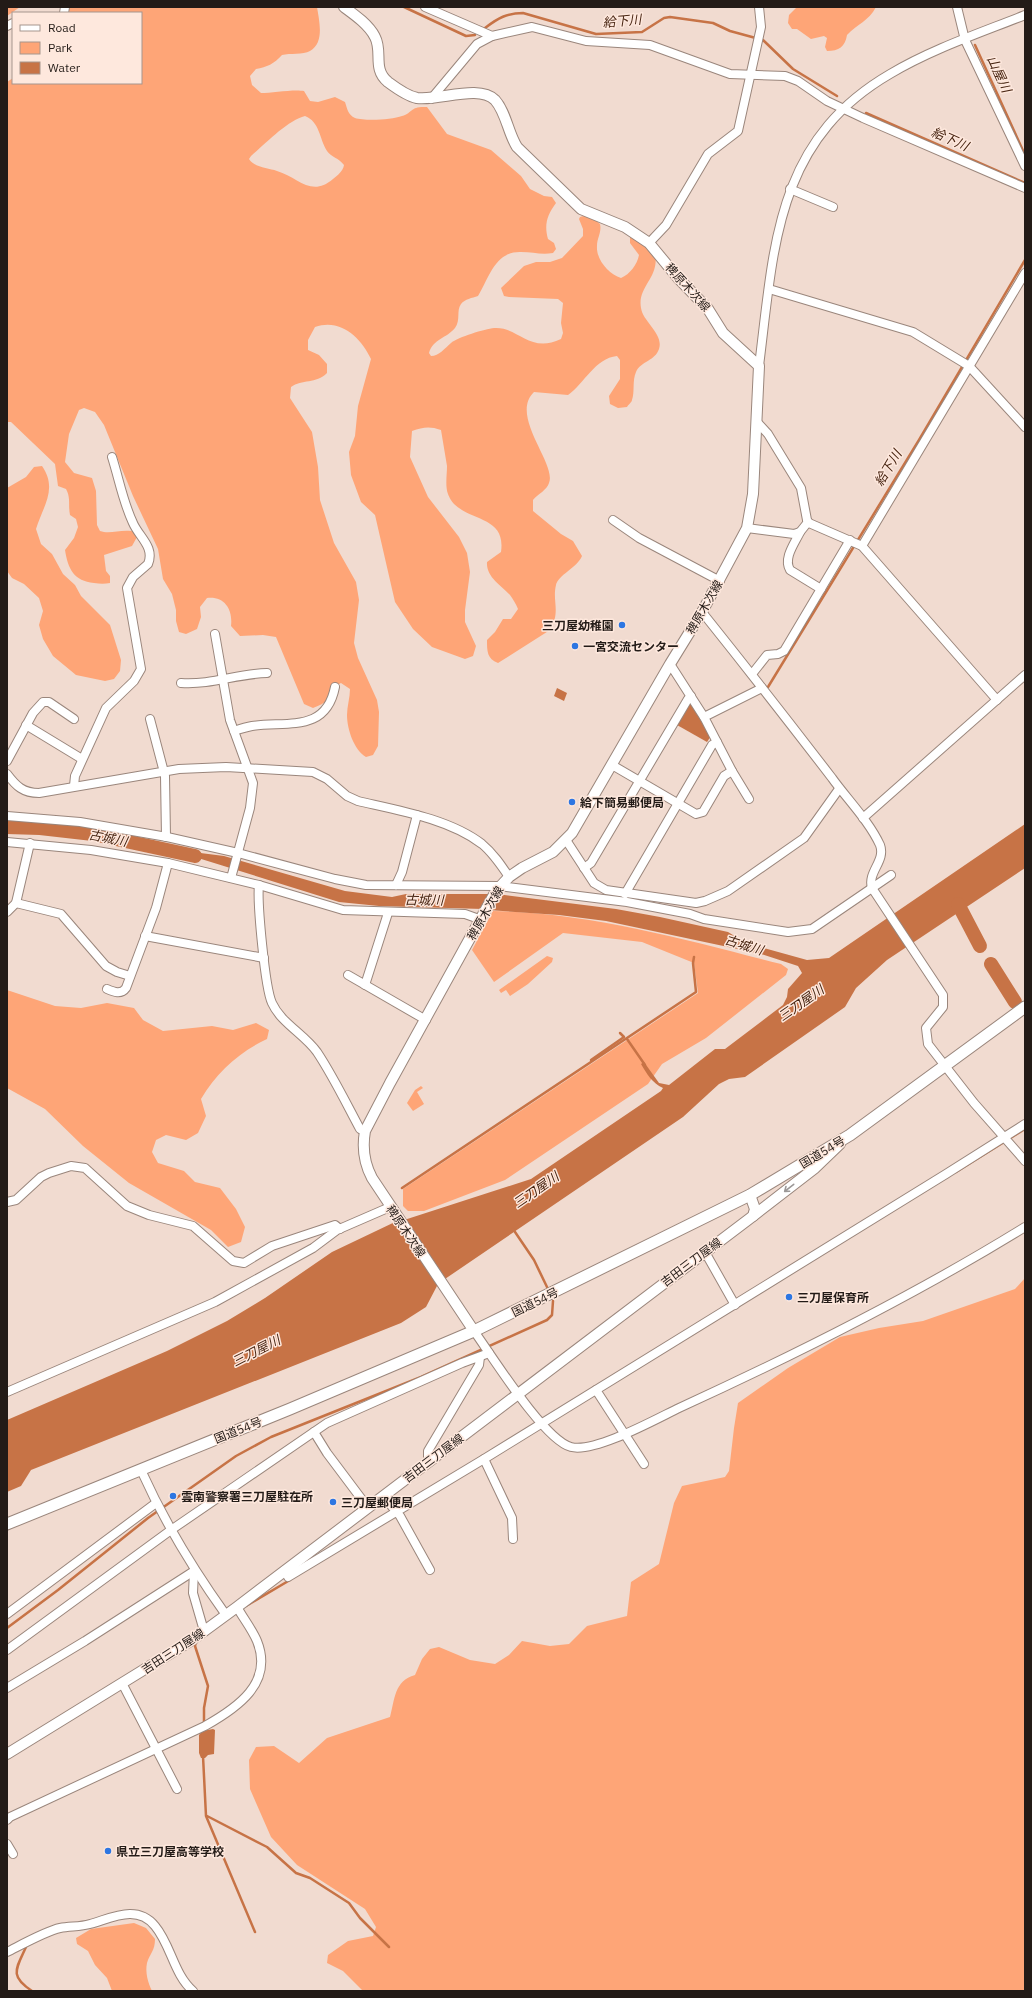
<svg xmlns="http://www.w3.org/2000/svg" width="1032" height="1998" viewBox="0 0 1032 1998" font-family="'IBM Plex Sans','Noto Sans JP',sans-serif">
  <rect width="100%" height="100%" fill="#f1dbd0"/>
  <!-- green -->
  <g fill="#fea577" fill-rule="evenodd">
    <polygon points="7,7 20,7 7,16"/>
    <path d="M66,7H317C319,20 325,43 310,51C303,55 290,53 282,55C274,64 267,67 256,69L250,76L252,85L261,93C272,93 294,89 304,91L310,101L318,102L335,97L345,102C347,108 348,115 355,118C364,121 392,120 402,116C414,112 410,106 427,107L447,134L491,150L521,176L530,189L544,196L552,197L556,203C547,215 544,225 548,239L554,243L556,249L553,253C541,255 533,252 521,252C495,251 489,278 478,296C472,298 465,299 461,304C456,311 461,320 455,328C447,338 433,339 429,353L431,356C439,356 445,348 451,343C458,337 485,329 494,328C518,326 529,354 561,339L563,333L561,323L563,303L558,299L509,297L504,296L501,288L524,266L536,262H550L562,258L583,236V229L579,219L580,217C588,214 594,219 600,224C602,232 597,238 597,246C596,260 609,274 621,278C630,274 637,265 639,255L630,243V235L655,253C660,278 637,286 641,308C643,322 664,334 659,349C655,361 641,361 636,372C632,381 635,392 632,400C632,402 628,405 627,407L618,408L610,404L609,396L620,379V360L617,356C595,358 584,384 568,395L534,392C509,416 557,464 549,483C547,490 538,494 533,500V511L561,534L573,541L582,556C577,568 558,575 556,585C552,601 561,612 550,630L498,663C487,659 487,651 487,640L495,632L503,619H511L518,609C516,604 513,599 510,595C501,585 486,577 487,562L501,552C506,517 473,522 454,504C452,502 449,497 448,494C445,486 447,475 447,466C445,454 443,442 441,430C430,426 423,427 412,431L410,457L428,497L459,537L467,553L470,572L465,610V622L476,646L473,656L465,659L432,647L413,629L395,602L375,515L361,502L351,475L349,452L355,436L358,406L371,359C361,338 341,318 315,327L308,340V350L319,355L327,364V373C316,384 302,379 291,387L290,398L312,432L318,467L320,500L334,543L356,582L359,600L354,643L358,658L377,700L379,712L378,746L373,755L366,757C354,750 347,729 347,715C347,706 350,698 350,689L341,683L331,688C331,701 323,704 313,708L304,704L276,637L263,635L240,636L231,626C233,610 225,596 207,598L200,607L201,617L197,629L186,634L179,632L176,621V610L172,594L163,579L158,549L133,496L104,425L95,412L84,408L79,410L69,434L65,462L74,473L92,478L96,491L97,525L100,531C111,535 122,528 136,532L137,537L132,546L104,555L106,571L110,576V583C105,584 100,584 94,583C74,581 68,569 65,550L74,538L78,527L76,519L70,515C68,505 71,498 66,489L58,486L55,464L11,422H7V82L13,78V83H141V13H66ZM305,116C320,122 319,138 327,151C331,157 339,158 344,165C343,171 338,175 333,179C311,198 298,177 277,171C268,168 255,168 249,159L251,156C265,144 288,120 305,116Z"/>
    <path d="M797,7H876C869,21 857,24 847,35C845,47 839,51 827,51L825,47L827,38L824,36L811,39L797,29H792L788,23L789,15Z"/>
    <path d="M42,466C58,489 43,506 36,529L41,544L52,554L63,574L75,585L81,596L110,625L121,660L120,671L114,679L105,681L76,675L53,656L43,639L39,625L43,611L39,598L24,584L12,578L7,571V488L26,477L34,467Z"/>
    <path d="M493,911C592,913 686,940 781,964L788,969L786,975L706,1038L662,1064L648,1084L505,1180L424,1211H408L403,1206V1189L698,993L694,963L642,942L563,933L494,982L472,950Z"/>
    <polygon points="547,956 553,958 552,962 528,984 510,996 506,990 501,993 499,990"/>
    <path d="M7,990L55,1006L81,1008L107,1003L134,1008L143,1020L163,1031L212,1026L233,1030L256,1023L269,1030L267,1039C239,1052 217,1072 201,1099L206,1116L198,1133L186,1140L166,1135L156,1140L152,1152L158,1163L184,1171L195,1182L220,1188L236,1209L245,1227L241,1242L228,1247L211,1230L129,1183L83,1146L45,1109L7,1088Z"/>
    <polygon points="421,1086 423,1088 417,1092 424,1104 413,1111 407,1103 415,1090"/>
    <path d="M1025,1278V1991H363L343,1971L327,1963L328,1955L348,1941L373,1936L376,1927L365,1909L297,1865L271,1837L250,1789L249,1760L256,1747L274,1746L299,1763L327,1738L390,1717C395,1699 394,1681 415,1675L422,1659L430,1649L439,1647L470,1660L495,1664L509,1655L522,1641L550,1646L569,1644L587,1626L627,1616L631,1582L659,1564L674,1503L682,1486L725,1477L729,1471L734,1428L738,1403L788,1368L840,1337L879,1328L923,1321L1015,1289Z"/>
    <path d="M134,1923L146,1928L155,1939C155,1951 150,1953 147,1963C145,1972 148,1983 152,1991H112L107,1978L95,1965L88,1951L77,1944L76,1938L91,1929Z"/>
  </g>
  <!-- water -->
  <g fill="#c77346">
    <polygon points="557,688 567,693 564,701 554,696"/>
    <polygon points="689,705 693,705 711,736 707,742 677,725"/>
    <path d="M1025,824V868L887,960L856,988L845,1007L745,1077L729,1079L719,1084L683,1117L442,1281L401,1221L531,1179L661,1091L663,1088C652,1083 647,1074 641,1064L644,1062L659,1083L669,1085L715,1049H725L783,1005L787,997L788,989L802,973L798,966L761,954L606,921L559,915L488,910L497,894L616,909L660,917L728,932L746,943L807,960L829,958Z"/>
    <polygon points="169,849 224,856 345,891 392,897 406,894 492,894 483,909 379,906 339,902"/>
    <polygon points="397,1221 438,1284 426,1307 401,1323 31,1470 21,1486 7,1492 7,1420 167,1351 227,1321 265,1298 332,1252"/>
    <polygon points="213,1729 215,1730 214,1754 208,1755 205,1758 201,1758 199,1753 199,1735 202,1731"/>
  </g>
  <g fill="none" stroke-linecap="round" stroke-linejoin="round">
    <!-- stream -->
    <g stroke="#c77346" stroke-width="2.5">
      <polyline points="404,7 466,36 475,35"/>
      <path d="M485,28C498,18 507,13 523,13L596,34L642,32L664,18L670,17L713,23L730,31L763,40L793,69L837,96"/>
      <polyline points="975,45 1025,155"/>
      <polyline points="866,113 1025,183"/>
      <polyline points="768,687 919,440 1025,260"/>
      <polyline points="627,1039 645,1065"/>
      <polyline points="591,1060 624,1037 620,1033"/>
      <polyline points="956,1172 1025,1129"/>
      <polyline points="402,1188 696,992 693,963 694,957"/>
      <polyline points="513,1229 534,1260 547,1287"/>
      <polyline points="246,1606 290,1580"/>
      <polyline points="7,1628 58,1590 148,1518 236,1456 271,1437 421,1377 547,1320 552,1315 553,1301"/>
      <polyline points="196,1642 195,1646 208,1686 204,1708 204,1725"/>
      <polyline points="203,1756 206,1816 255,1932"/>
      <polyline points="207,1816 267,1847 296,1873 310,1878 349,1903 360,1918 389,1947"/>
      <path d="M26,1947C16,1969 9,1976 32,1991"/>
    </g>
    <!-- river -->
    <g stroke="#c77346" stroke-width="14">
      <polyline points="7,827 40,828 93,834 195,856"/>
      <polyline points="958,904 980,946"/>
      <polyline points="991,964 1015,1002"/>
    </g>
    <!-- minor casing -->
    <g stroke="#9a867c" stroke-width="10">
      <g id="minor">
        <polyline points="425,7 492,36 532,27 586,41 650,45 730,74 785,76 798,81 827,101 863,118 1025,188"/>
        <polyline points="957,7 965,40 1025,166"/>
        <polyline points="64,13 65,7"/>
        <polyline points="7,26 13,23"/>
        <polyline points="431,99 477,44 492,36"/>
        <polyline points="790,189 833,207"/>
        <polyline points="649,243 666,225 708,154 738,131 761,27 759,7"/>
        <polyline points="769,289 913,332 969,366 1025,427"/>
        <path d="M759,366C774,248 775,141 890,74C932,49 980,33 1025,15"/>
        <polyline points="757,422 768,434 801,488 807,520 809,523 862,546 997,700"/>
        <polyline points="613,520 639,538 720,581"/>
        <polyline points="747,528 794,534 800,532 808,522"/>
        <path d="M800,532C795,543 783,558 790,570L821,589"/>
        <polyline points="862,546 1025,273"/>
        <path d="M702,612C746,667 789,722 832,778C847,799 869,821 880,845C886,861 867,872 872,888L943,995V1007L926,1028L928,1044L974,1103L1025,1161"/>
        <polyline points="215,634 230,720 253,783 250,808 231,878"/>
        <polyline points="752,674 767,655 778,654 784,651 850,540"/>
        <path d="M181,683C212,685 236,674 267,673"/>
        <polyline points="704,717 762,688"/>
        <polyline points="150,719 165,776 166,837"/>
        <polyline points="26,725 82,759"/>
        <path d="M234,731C240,729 246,727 252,726C287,721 326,733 335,687"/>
        <polyline points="7,761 33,713 43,702 49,702 74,719"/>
        <polyline points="612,765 696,814 703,812 724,776 732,771 704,717 670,664"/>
        <polyline points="732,771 749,799"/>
        <path d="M7,774C16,786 23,793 39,793L179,769L226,767L313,772L327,779L347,796L358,801C397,810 450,819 482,844C493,853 501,865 509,877"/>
        <path d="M74,786L75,776L106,708L134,681L141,669L127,588L133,577L148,564C155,547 139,537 133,523C123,502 119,479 112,457"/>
        <polyline points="7,816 80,822 167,837 238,853 335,879 366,885 499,886 627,902 690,914 704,919 788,932 812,929 891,875"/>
        <polyline points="863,818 1025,675"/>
        <polyline points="566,840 594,883 606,890 696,903 705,901 728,891 804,838 839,789"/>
        <polyline points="7,842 91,850 168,863 259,885 343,910 465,914 479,919"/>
        <polyline points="584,868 591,863 688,699 691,696"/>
        <path d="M259,885C257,902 265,988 272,1003C281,1023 304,1034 317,1052C333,1076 346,1103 360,1129L365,1131"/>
        <polyline points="396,885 402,872 417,815"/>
        <polyline points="625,894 712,745 717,742"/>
        <polyline points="16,903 61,914 106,966 117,972 130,976"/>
        <polyline points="7,912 16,903 30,843"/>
        <polyline points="145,936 264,958"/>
        <polyline points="348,975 426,1020"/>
        <polyline points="365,985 388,913"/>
        <path d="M107,989C114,992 121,995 126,988L156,908L168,863"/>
        <polyline points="7,1202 16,1200 41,1177 49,1173 71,1166 85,1168 127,1206 149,1215 193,1226 233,1261 244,1263 272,1246 335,1225 340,1229"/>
        <polyline points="705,1252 735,1305"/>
        <path d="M474,1331C492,1356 544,1440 571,1447C595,1453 656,1419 679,1408C797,1354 915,1295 1025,1227"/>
        <polyline points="596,1390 644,1464"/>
        <polyline points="7,1392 215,1302 313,1248 337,1230 390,1207"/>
        <polyline points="314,1432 327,1453 363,1501 370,1506"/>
        <polyline points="484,1459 512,1518 513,1539"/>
        <polyline points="428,1462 428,1451 479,1365 480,1357"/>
        <path d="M141,1470C164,1521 193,1569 226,1615"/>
        <polyline points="383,1496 400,1516 430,1570"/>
        <polyline points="285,1570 288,1577 484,1459 946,1174 1025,1124"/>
        <polyline points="194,1571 193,1593 204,1631"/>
        <polyline points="7,1614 156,1503"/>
        <polyline points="7,1650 171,1530 327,1423 462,1363 489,1353"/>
        <polyline points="122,1683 177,1789"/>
        <polyline points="7,1688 85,1641 194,1571"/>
        <path d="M7,1820L10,1817L205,1726C237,1708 274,1683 257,1641C252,1629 243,1618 237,1607"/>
        <polyline points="7,1844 13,1854"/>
        <path d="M7,1952C21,1945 46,1931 60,1928C70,1926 80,1927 90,1924C112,1918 137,1904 155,1926C171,1945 174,1975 193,1991"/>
      </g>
    </g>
    <!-- major casing -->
    <g stroke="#9a867c" stroke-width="12">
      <g id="major">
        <path d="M344,7C355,15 369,25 375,37C383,52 372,69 388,82C396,88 407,96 417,98C439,101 479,84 495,100C506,112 508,133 517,147L581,209L625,227L649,243L678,278L708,309L723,333L759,366L753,494L747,528L702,612L670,664L572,833L553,852L522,868L509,877L496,891L390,1083L365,1131C362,1148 364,1163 372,1178L474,1331"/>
        <polyline points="753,1216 815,1168 840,1144"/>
        <polyline points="7,1754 192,1640 237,1607 753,1216 755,1209 750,1195"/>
      </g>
    </g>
    <!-- highway casing -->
    <g stroke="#9a867c" stroke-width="13">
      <polyline id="highway" points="7,1524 290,1409 474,1331 750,1195 850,1135 1025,1007"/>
    </g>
    <!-- minor -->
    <use href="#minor" stroke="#fff" stroke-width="8"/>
    <!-- major -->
    <use href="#major" stroke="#fff" stroke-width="10"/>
    <!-- highway -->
    <use href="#highway" stroke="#fff" stroke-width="11"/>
  </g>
  <!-- one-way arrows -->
  <defs><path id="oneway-shaft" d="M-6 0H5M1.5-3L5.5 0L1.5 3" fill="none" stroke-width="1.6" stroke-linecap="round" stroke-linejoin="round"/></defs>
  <use stroke="#9c9897" href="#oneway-shaft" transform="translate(789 1188) rotate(142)"/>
  <!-- markers -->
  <g fill="#2d76e2" stroke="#fee8dd" stroke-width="1.5">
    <circle cx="622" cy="625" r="4"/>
    <circle cx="575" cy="646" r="4"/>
    <circle cx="572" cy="802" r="4"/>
    <circle cx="789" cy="1297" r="4"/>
    <circle cx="173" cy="1496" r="4"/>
    <circle cx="333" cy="1502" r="4"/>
    <circle cx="108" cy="1851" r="4"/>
  </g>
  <g text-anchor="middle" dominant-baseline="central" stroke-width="3" stroke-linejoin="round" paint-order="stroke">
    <!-- street labels -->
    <g font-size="12" fill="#231b17" stroke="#fee8dd">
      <text transform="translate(688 287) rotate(48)">稗原木次線</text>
      <text transform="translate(704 607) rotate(-60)">稗原木次線</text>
      <text transform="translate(485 913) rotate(-60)">稗原木次線</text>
      <text transform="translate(822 1152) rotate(-31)">国道54号</text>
      <text transform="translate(406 1231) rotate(56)">稗原木次線</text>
      <text transform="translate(691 1262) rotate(-37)">吉田三刀屋線</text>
      <text transform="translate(535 1302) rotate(-26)">国道54号</text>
      <text transform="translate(238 1430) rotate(-22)">国道54号</text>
      <text transform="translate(433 1458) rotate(-37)">吉田三刀屋線</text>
      <text transform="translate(173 1651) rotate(-33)">吉田三刀屋線</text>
    </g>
    <!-- poi labels -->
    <g font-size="12" font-weight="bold" fill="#231b17" stroke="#fee8dd" text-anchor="start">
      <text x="614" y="625" text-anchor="end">三刀屋幼稚園</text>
      <text x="583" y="646">一宮交流センター</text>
      <text x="580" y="802">給下簡易郵便局</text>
      <text x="797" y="1297">三刀屋保育所</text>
      <text x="181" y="1496">雲南警察署三刀屋駐在所</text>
      <text x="341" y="1502">三刀屋郵便局</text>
      <text x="116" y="1851">県立三刀屋高等学校</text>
    </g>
    <!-- water labels -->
    <g font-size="13" font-style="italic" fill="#472411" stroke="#fee8dd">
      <text transform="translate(622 21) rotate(-5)">給下川</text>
      <text transform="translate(999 74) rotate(65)">山屋川</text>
      <text transform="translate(950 139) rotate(24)">給下川</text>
      <text transform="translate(888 468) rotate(-59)">給下川</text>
      <text transform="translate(108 838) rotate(11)">古城川</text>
      <text transform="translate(424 900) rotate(1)">古城川</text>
      <text transform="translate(744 945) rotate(17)">古城川</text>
      <text transform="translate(801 1003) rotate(-35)">三刀屋川</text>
      <text transform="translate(536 1190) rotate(-35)">三刀屋川</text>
      <text transform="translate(256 1351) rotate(-27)">三刀屋川</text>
    </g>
  </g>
  <!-- border -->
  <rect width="1032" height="1998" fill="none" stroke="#231b17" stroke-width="16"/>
  <!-- legend -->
  <rect x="12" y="12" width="130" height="72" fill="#fee8dd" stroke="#a6968e"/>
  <rect x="20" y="25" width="20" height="6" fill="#ffffff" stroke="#a6968e"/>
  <text x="48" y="32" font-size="12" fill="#231b17">Road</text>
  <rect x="20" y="42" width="20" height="12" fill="#fea577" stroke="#a6968e"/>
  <text x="48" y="52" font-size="12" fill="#231b17">Park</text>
  <rect x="20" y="62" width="20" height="12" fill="#c77346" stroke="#a6968e"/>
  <text x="48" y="72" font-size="12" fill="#231b17">Water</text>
</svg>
